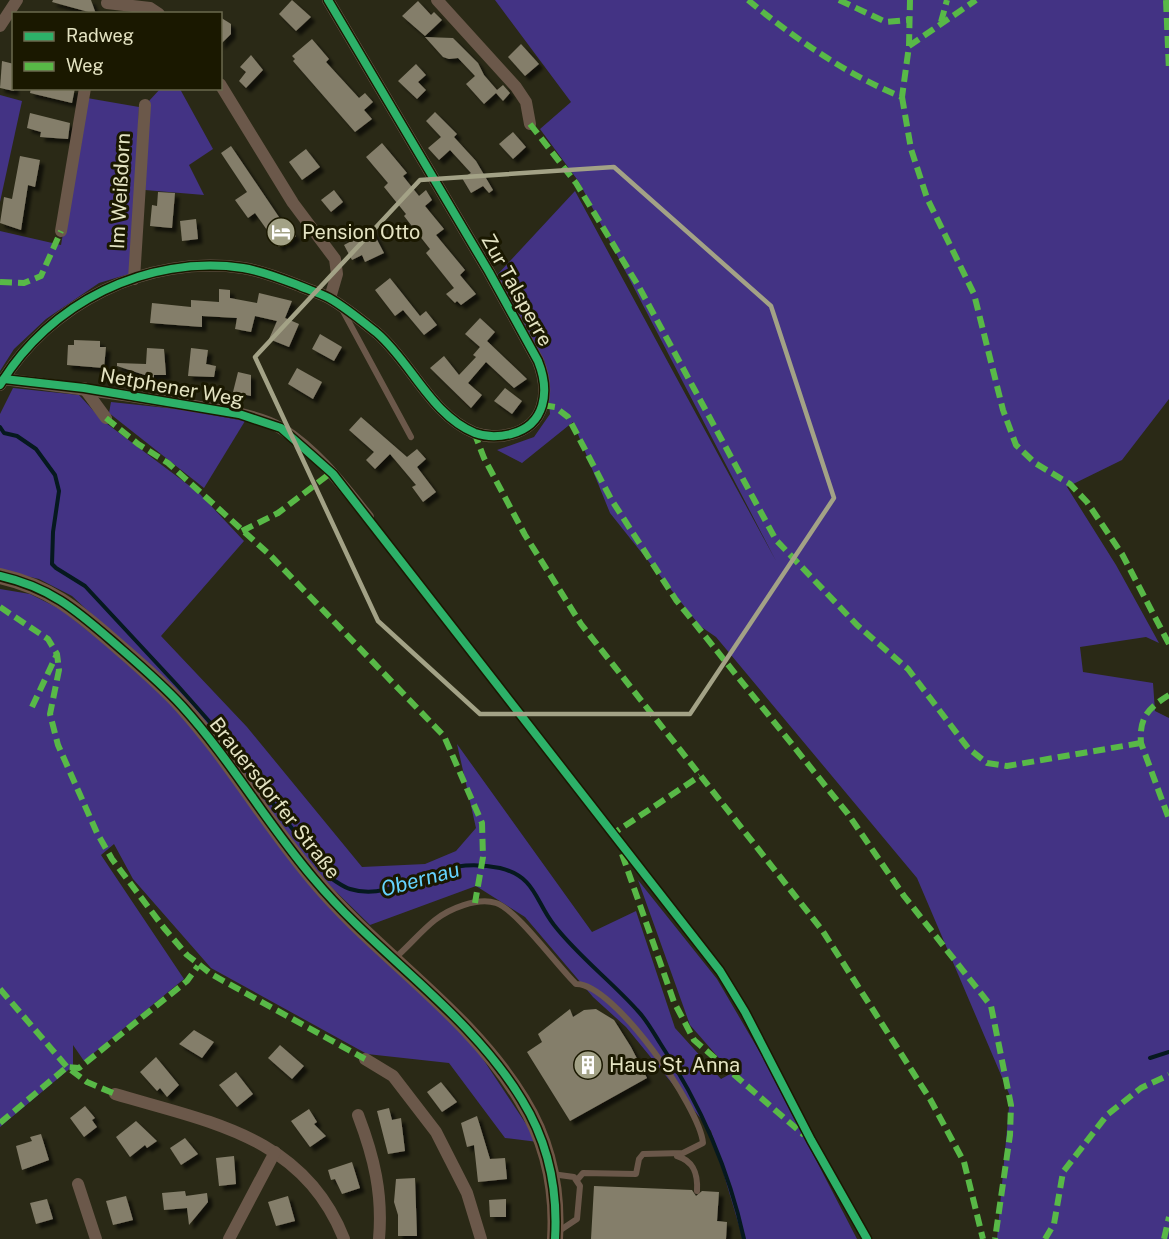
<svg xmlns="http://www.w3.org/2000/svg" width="1169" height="1239" viewBox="0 0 1169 1239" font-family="'Public Sans',sans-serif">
  <defs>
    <filter id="shadow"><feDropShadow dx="4.5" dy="4.5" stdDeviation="1.5" flood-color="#0009"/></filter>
  </defs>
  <rect width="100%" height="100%" fill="#2a2916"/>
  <!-- green -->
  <g fill="#433384">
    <polygon points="495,0 1169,0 1169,399 1122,460 1067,487 1116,565 1159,643 1146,637 1080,647 1083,672 1153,683 1155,711 1169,718 1169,1239 997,1239 1010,1096 917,878 716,637 700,626 610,513 573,422 522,463 497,450 534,437 550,414 545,362 497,275 575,191 776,561 579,182 540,129 571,102"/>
    <polygon points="160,89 180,89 213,149 189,165 204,195 145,190 149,101"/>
    <polygon points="0,95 22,101 0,202"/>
    <polygon points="87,98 139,107 132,273 99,283 46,319 14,349 0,371 0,231 61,245"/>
    <polygon points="13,388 79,395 102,420 199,493 244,541 161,636 247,727 362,867 425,864 456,851 476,828 457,744 592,932 636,911 675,1028 721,1079 732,1073 690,1025 638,880 717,979 762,1056 857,1239 743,1239 711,1131 626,1027 593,997 525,917 476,886 370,925 317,873 194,710 72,596 39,579 0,570 0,414"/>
    <polygon points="111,402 186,410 245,421 204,488 109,413"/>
    <polygon points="0,589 30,594 62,610 120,657 179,711 310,883 471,1041 538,1142 505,1138 449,1063 367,1054 211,968 133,879 114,844 101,855 184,979 84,1061 73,1045 73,1066 0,1127"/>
  </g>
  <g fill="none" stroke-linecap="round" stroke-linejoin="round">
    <!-- stream -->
    <g stroke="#06191f" stroke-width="4">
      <path d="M0,427L4,433L17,436L36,449L55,475L59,491L53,532L52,564L56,568L85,586L177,685L216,729L330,878C336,881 343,887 350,889C382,899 412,879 442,870C461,864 481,864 500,868C536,877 535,901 554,925C578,956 611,981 637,1010C646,1019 653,1032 660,1043C699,1102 729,1170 744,1239"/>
      <polyline points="1150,1058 1169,1052"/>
    </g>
  </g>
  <!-- building -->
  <g fill="#847e6a" filter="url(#shadow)">
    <polygon points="53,0 91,0 96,14 52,2"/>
    <polygon points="292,0 311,17 296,31 279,14"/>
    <polygon points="418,1 431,15 434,12 442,20 425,36 402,16"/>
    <polygon points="220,17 231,24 231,34 220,45"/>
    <polygon points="425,37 453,38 478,63 484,75 497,90 503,85 510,93 503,101 496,93 484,104 466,84 475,76 458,58 449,59 443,57"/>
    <polygon points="312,39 329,59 326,62 359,98 365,93 373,102 364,110 372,119 355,132 293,61 295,59 292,56"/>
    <polygon points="521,44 539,64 525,76 508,57"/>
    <polygon points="251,55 263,70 246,88 239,81 246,72 240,67"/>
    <polygon points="2,61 14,64 14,91 0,88"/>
    <polygon points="416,64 426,75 418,82 426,90 417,99 398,81"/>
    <polygon points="31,88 75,88 72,103 30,93"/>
    <polygon points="435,112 457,134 454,137 476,161 493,190 489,193 483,186 471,193 462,178 471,173 450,150 439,160 428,148 441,137 426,121"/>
    <polygon points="30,113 70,123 68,139 40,137 41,132 27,128"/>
    <polygon points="513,132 526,147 513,159 499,144"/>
    <polygon points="382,143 407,173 403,176 419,196 426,190 432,200 425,206 444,229 436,235 465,270 460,275 476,294 461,305 457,301 455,303 446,294 454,288 426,253 430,249 404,216 406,214 384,187 388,183 366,157"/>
    <polygon points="231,146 279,217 296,236 287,244 285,242 279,247 255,213 248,218 235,200 247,192 221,153"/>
    <polygon points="306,149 320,167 302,180 289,162"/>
    <polygon points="20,156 40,160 35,187 28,185 21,230 0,223 4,197 12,199"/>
    <polygon points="334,190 343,202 331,212 321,200"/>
    <polygon points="158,192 175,193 172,228 150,226 152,205 157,206"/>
    <polygon points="196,219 198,239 182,241 180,221"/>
    <polygon points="372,230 384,253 365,262 362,255 352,260 344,245"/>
    <polygon points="390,278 420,316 426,311 437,325 424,335 403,310 395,316 375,290"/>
    <polygon points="219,289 230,290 230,298 257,303 259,293 292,301 285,318 299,324 289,347 269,339 277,321 255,316 251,332 235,329 237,318 202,316 202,327 150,323 152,303 191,307 191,300 219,302"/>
    <polygon points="480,318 495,332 487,341 527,379 514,388 486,362 468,383 482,395 471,408 430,368 444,356 459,375 476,357 473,355 480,347 465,334"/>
    <polygon points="320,334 342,347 334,361 312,349"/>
    <polygon points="74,340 100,341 100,347 106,347 104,368 67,365 68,345 74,345"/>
    <polygon points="147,348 164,349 166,375 154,375 154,378 117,366 117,363 146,364"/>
    <polygon points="191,348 208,350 206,364 216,366 214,377 188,376"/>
    <polygon points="297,368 322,382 313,399 288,384"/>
    <polygon points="238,372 251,375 251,396 233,392"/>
    <polygon points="505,388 522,401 512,414 494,401"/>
    <polygon points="361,417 407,457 417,449 426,459 417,467 436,492 423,502 412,487 416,485 390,454 375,469 366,460 374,452 349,430"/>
    <polygon points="570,1009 573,1017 584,1010 596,1009 614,1020 631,1047 647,1078 570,1121 527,1052 542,1042 538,1034"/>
    <polygon points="194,1030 214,1042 202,1058 179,1044"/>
    <polygon points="280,1045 304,1066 292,1079 268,1058"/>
    <polygon points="156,1057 179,1085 167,1097 160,1088 157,1091 140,1072"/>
    <polygon points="236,1072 253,1094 237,1107 219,1085"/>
    <polygon points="441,1082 457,1102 442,1112 427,1092"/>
    <polygon points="85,1106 95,1118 92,1120 97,1127 84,1137 70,1118"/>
    <polygon points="389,1108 392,1120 401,1118 405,1151 388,1154 377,1111"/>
    <polygon points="309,1109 317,1122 314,1124 326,1136 310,1147 291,1121"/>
    <polygon points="477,1116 490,1159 505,1158 507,1179 478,1182 474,1145 467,1147 461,1123"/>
    <polygon points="136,1121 157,1141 147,1148 145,1145 130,1157 116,1137"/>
    <polygon points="41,1134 49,1160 22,1170 16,1146 32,1141 30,1137"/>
    <polygon points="185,1138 198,1154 181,1165 170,1148"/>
    <polygon points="234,1156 236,1184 219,1186 216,1158"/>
    <polygon points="352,1162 360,1188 342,1194 335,1179 331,1180 328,1170"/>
    <polygon points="415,1178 417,1236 398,1236 398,1215 394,1202 396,1179"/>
    <polygon points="594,1186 692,1190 696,1196 702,1191 719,1192 717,1221 727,1222 726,1239 591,1239"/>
    <polygon points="185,1191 186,1196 207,1193 208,1202 189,1225 187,1208 164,1210 162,1193"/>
    <polygon points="126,1196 133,1220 113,1225 106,1201"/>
    <polygon points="288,1196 295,1221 276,1226 268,1202"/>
    <polygon points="47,1199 53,1219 36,1224 30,1203"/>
    <polygon points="506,1199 506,1217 490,1217 489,1200"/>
  </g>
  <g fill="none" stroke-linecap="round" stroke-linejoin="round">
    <!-- lane -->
    <g stroke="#6b584a" stroke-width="6">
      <polyline points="343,311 411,437"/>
      <path d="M395,958C408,947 421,931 435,920C449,909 477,897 496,903C516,909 558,967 576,984C614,983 700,1108 703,1143L683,1153L643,1154L639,1159L636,1174L583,1173L577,1180"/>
      <path d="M677,1156C694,1161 698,1174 697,1191"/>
      <polyline points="552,1174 574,1177 580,1186 577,1219 556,1233"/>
    </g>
    <!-- street -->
    <g stroke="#6b584a" stroke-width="12">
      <polyline points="437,0 516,87 526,102 530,124"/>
      <polyline points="107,3 150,8 159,14"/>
      <polyline points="0,26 17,0"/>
      <polyline points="220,84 293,203 335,259 337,274 330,298"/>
      <polyline points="61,231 85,88"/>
      <polyline points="134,279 145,105"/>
      <path d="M4,379C67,387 131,395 194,406C220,410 260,415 282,429C317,451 343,486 368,517"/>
      <path d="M0,385C49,303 147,254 243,268C263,271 282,279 300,286C309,290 320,293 329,298C345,307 362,321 377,333C411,362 431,415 475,433C486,437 499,437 511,434C546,425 550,391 538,361L489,272L328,0"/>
      <polyline points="84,388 106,418"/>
      <polyline points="365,1059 393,1076 436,1132 467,1193 481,1239"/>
      <path d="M115,1094C209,1122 304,1136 344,1239"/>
      <path d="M358,1115C374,1157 383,1194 379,1239"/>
      <polyline points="78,1184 96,1239"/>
      <polyline points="229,1239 275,1152"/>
    </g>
    <!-- secondary -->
    <path stroke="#6f5646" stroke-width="16" d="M0,576C49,587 75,609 112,641C136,662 160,682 182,706C231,760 267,824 314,879C379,957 469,1012 522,1100C548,1142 558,1190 555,1239"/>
    <!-- quiet -->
    <g stroke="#58b947" stroke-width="6" stroke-dasharray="12 6" stroke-linecap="butt">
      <path d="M748,0C794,38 847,75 902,97L909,46L910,0"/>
      <polyline points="839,0 886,22 909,20"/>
      <polyline points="1166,0 1169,71"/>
      <polyline points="941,22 947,0"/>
      <polyline points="909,46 976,0"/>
      <polyline points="902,97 911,149 927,198 974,294 1003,410 1016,445 1035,463 1070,484 1087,502 1122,554 1169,644"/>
      <polyline points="530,124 576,183 639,287 776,540 857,625 908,669 968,748 987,763 1007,766 1141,743"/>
      <polyline points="0,282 24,283 41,276 61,231"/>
      <polyline points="543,405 555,407 568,417 611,499 676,600 848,814 904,896 991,1006 1011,1105 1010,1135 995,1239"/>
      <polyline points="106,418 138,444 168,463 271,556 444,736 482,823 483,857 475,903"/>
      <polyline points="474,432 484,458 525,535 581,624 822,930 930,1099 964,1162 983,1239"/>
      <polyline points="242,531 278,513 332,472"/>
      <polyline points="0,607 48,639 57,654 59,670 50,714 58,745 97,833 112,859 164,928 187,955 211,974 365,1059"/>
      <path d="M1169,695C1148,708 1139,718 1141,743L1169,819"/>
      <polyline points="32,707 57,654"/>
      <polyline points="616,838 614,833 700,776"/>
      <polyline points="622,854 674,1002 694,1040 804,1135"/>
      <polyline points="0,989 67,1067 87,1082 115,1094"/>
      <polyline points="0,1123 67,1067 79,1068 187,981 198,966"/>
      <polyline points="1045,1239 1054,1224 1063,1172 1107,1115 1141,1088 1169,1075"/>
      <polyline points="1164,1239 1169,1217"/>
    </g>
    <!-- cycleway casing -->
    <g stroke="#1a1800" stroke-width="11">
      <g id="cycleway">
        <polyline points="4,379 84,388 239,414 281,428 333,474 720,971 745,1012 811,1140 867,1239"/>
        <path d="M0,385C49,303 147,254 243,268C263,271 282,279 300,286C309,290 320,293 329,298C345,307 362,321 377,333C411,362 431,415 475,433C486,437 499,437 511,434C546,425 550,391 538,361L489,272L328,0"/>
        <path d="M0,576C49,587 75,609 112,641C136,662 160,682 182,706C231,760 267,824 314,879C379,957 469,1012 522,1100C548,1142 558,1190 555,1239"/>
      </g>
    </g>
    <!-- cycleway -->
    <use href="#cycleway" stroke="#2db169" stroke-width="8"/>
  </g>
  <!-- marked area -->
  <path fill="none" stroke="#a3a286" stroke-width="4.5" stroke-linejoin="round" d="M614,167L771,306L834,498L690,714H480L378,621L255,357L420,180Z"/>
  <!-- icons -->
  <defs>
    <g id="hotel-disc" transform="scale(1.5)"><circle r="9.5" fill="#a3a286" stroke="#1a1800"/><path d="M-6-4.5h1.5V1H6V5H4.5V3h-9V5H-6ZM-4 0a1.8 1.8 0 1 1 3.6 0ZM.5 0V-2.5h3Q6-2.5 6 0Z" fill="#fff"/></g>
    <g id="building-disc" transform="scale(1.5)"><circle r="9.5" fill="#a3a286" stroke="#1a1800"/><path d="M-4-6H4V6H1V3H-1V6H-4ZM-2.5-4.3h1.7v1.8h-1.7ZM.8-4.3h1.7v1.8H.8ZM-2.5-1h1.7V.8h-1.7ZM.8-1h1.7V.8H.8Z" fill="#fff"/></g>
  </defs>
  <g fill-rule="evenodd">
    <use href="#hotel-disc" x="281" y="232"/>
    <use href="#building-disc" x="588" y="1065"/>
  </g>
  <g text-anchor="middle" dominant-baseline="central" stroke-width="6" stroke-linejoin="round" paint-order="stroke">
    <!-- street labels -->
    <g font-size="20" fill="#e4e3c2" stroke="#1a1800">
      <text transform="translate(120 191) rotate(-87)">Im Weißdorn</text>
      <text transform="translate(517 290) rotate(61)">Zur Talsperre</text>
      <text transform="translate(172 387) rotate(10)">Netphener Weg</text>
      <text transform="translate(275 798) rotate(52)">Brauersdorfer Straße</text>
    </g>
    <!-- poi labels -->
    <g font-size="20" fill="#e4e3c2" stroke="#1a1800" text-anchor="start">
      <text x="302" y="232">Pension Otto</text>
      <text x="609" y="1065">Haus St. Anna</text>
    </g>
    <!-- water labels -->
    <g font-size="21" font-style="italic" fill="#65d3fe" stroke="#1a1800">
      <text transform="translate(420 879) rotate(-15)">Obernau</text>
    </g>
  </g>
  <!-- legend -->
  <rect x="12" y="12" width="210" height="78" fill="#1a1800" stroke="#6b694e" stroke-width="1.5"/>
  <rect x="24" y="32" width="30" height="9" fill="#2db169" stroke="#6b694e" stroke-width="1.5"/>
  <text x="66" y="42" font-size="18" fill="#e4e3c2">Radweg</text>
  <rect x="24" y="62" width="30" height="9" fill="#58b947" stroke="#6b694e" stroke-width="1.5"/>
  <text x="66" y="72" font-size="18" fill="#e4e3c2">Weg</text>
</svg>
